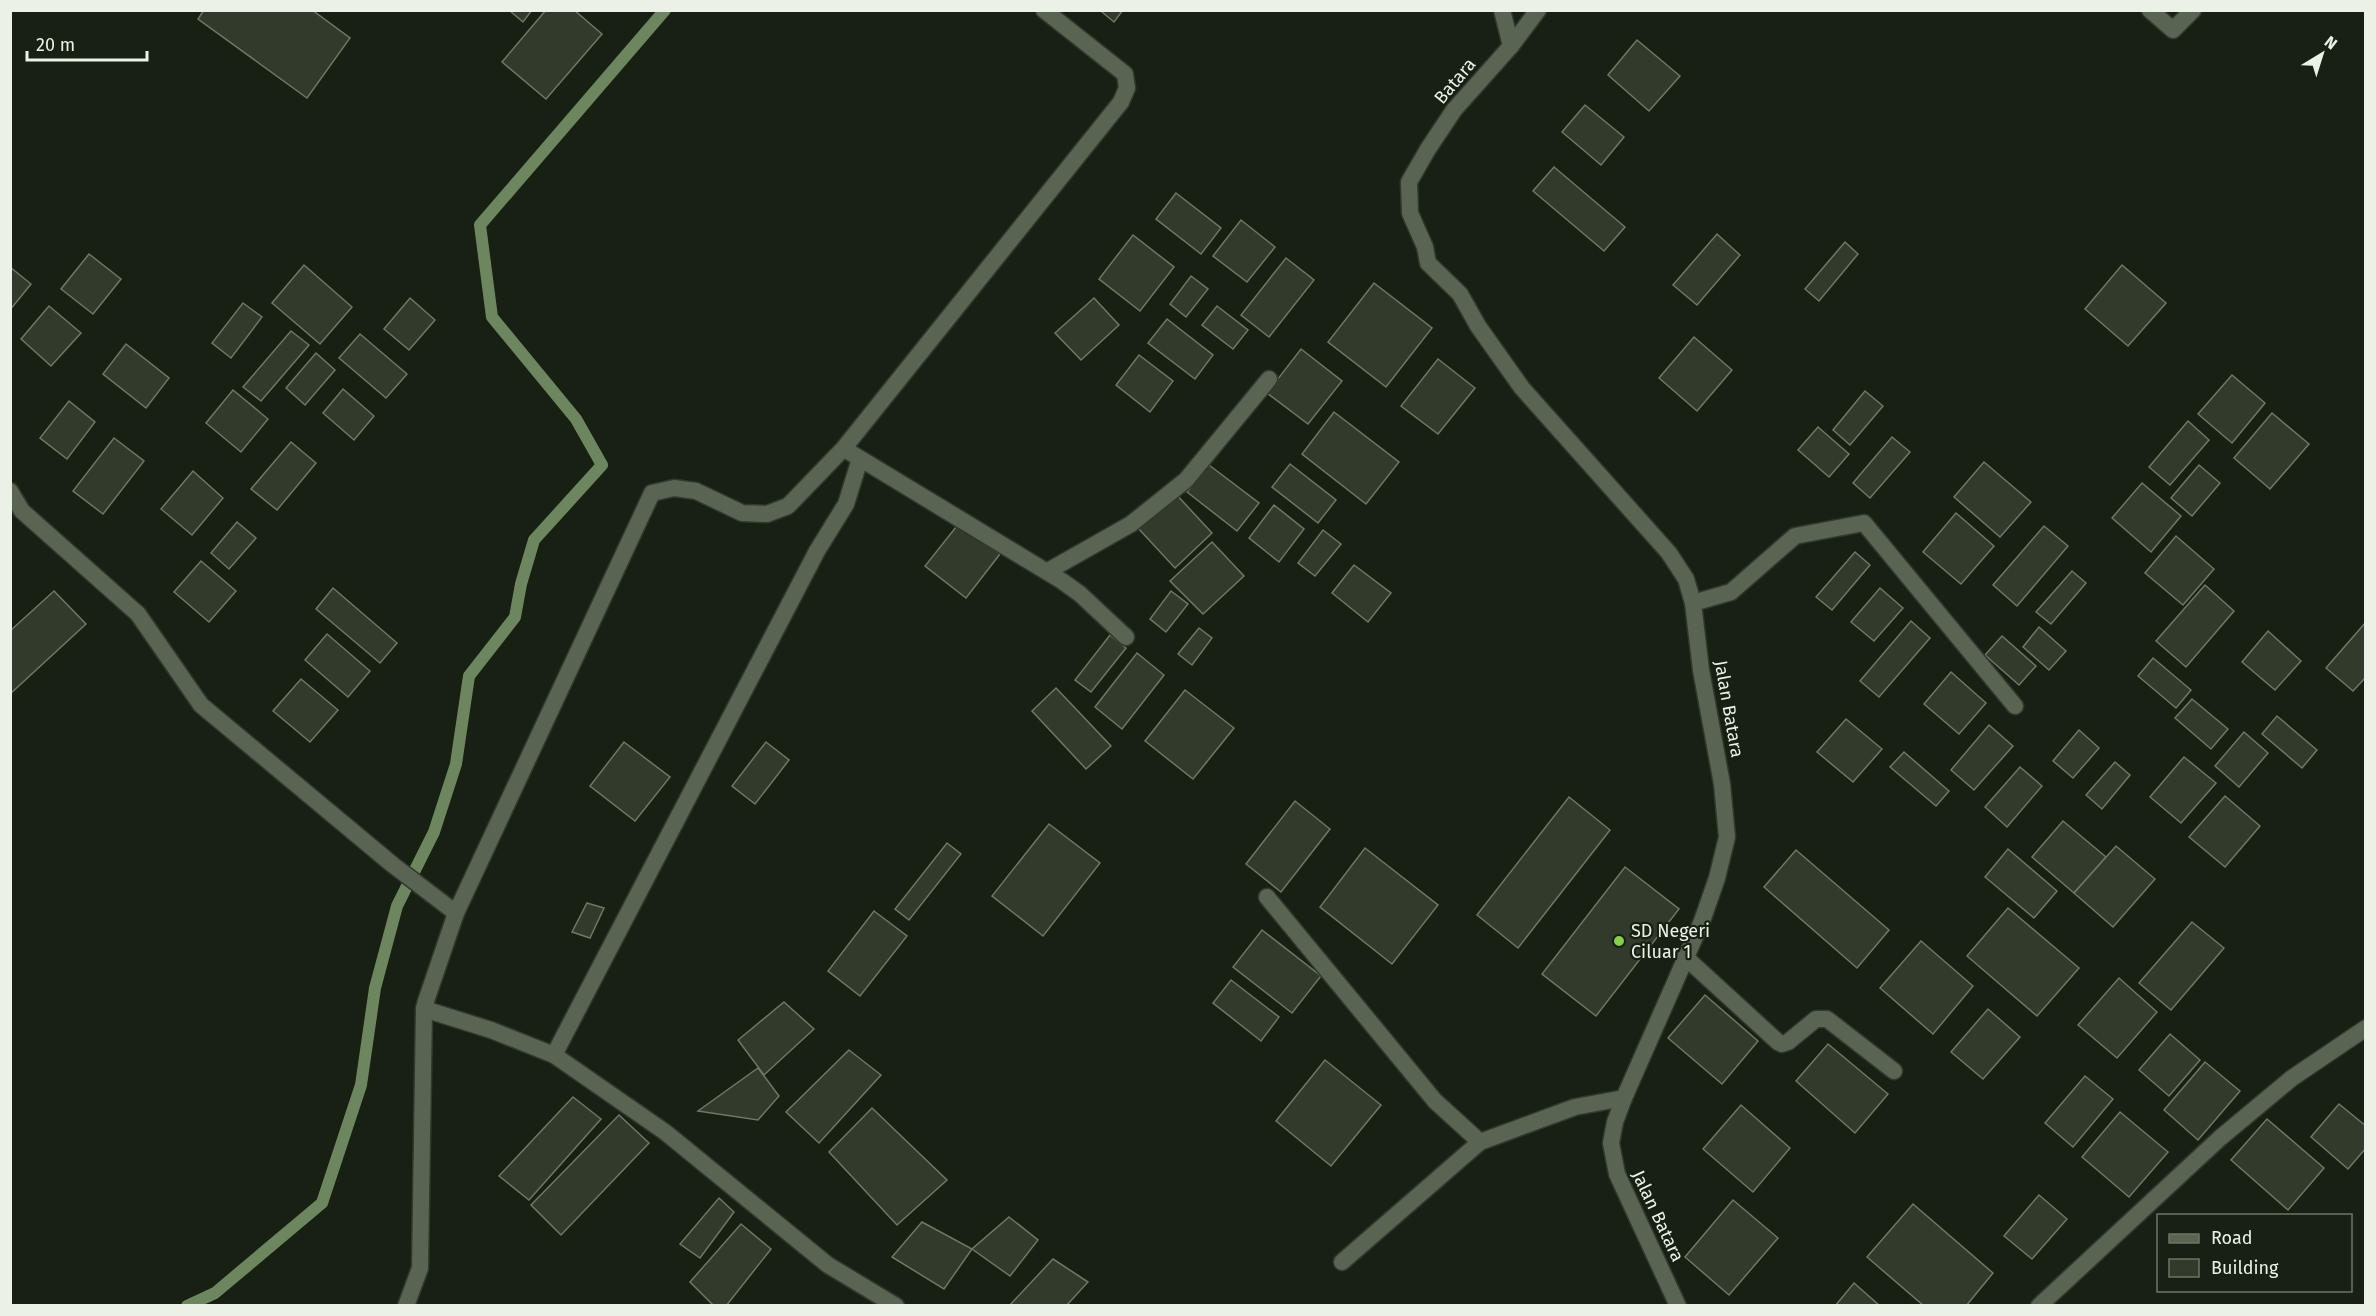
<svg xmlns="http://www.w3.org/2000/svg" width="2376" height="1316" viewBox="0 0 2376 1316" font-family="'Fira Sans',sans-serif">
  <rect width="100%" height="100%" fill="#172012"/>
  <g fill="none" stroke-linecap="round" stroke-linejoin="round">
    <!-- stream -->
    <polyline stroke="#6e865f" stroke-width="12" points="187,1306 215,1293 322,1203 361,1085 375,988 397,906 434,832 456,764 469,676 515,617 521,584 534,540 602,465 576,419 492,317 480,225 665,10"/>
  </g>
  <!-- building -->
  <g fill="#313a2b" stroke="#6d7867" stroke-width="1.5">
    <polygon points="204,10 312,10 350,38 307,98 198,19"/>
    <polygon points="509,10 532,10 523,22"/>
    <polygon points="546,10 574,10 602,34 546,99 502,62"/>
    <polygon points="1104,10 1123,10 1114,22 1102,12"/>
    <polygon points="1637,40 1680,76 1649,111 1608,75"/>
    <polygon points="1585,105 1624,137 1601,165 1562,132"/>
    <polygon points="1554,167 1625,227 1604,251 1533,191"/>
    <polygon points="1176,193 1221,228 1201,254 1156,219"/>
    <polygon points="1241,220 1275,247 1247,282 1213,256"/>
    <polygon points="1717,234 1740,255 1697,305 1673,285"/>
    <polygon points="1133,235 1174,267 1140,311 1099,279"/>
    <polygon points="1845,242 1858,254 1819,301 1805,289"/>
    <polygon points="89,254 121,279 93,314 61,289"/>
    <polygon points="1286,258 1314,280 1269,337 1241,315"/>
    <polygon points="304,265 352,307 320,344 272,303"/>
    <polygon points="2122,265 2166,303 2128,346 2085,309"/>
    <polygon points="10,267 31,284 10,310"/>
    <polygon points="1191,276 1208,289 1186,317 1170,304"/>
    <polygon points="1374,283 1432,328 1386,387 1328,342"/>
    <polygon points="410,298 435,320 409,350 384,329"/>
    <polygon points="1094,298 1119,325 1081,360 1055,333"/>
    <polygon points="243,303 262,317 231,358 212,343"/>
    <polygon points="49,306 81,333 51,366 21,339"/>
    <polygon points="1217,306 1248,330 1233,349 1202,325"/>
    <polygon points="1167,319 1213,355 1195,379 1148,343"/>
    <polygon points="291,331 309,345 261,401 243,387"/>
    <polygon points="360,334 407,374 386,398 339,358"/>
    <polygon points="1694,337 1732,370 1697,411 1659,378"/>
    <polygon points="126,344 169,378 146,408 103,374"/>
    <polygon points="1301,349 1342,381 1308,424 1267,393"/>
    <polygon points="316,353 335,370 305,405 286,388"/>
    <polygon points="1139,355 1173,381 1150,412 1116,385"/>
    <polygon points="1438,359 1475,388 1438,434 1401,406"/>
    <polygon points="2232,375 2265,403 2232,443 2198,414"/>
    <polygon points="343,389 374,416 354,440 323,413"/>
    <polygon points="233,390 268,419 241,452 206,423"/>
    <polygon points="1865,391 1883,406 1850,445 1833,430"/>
    <polygon points="69,401 95,422 67,459 40,438"/>
    <polygon points="1334,412 1399,462 1366,504 1302,454"/>
    <polygon points="2272,413 2309,444 2270,489 2234,458"/>
    <polygon points="2188,421 2209,440 2170,485 2149,467"/>
    <polygon points="1818,427 1849,454 1829,477 1798,450"/>
    <polygon points="1892,437 1910,452 1870,498 1853,483"/>
    <polygon points="114,438 144,461 103,514 73,491"/>
    <polygon points="291,442 316,463 277,510 251,489"/>
    <polygon points="1984,462 2031,502 2000,537 1954,497"/>
    <polygon points="1290,464 1336,500 1318,523 1272,487"/>
    <polygon points="1209,465 1259,503 1237,531 1187,492"/>
    <polygon points="2199,465 2220,483 2192,516 2171,498"/>
    <polygon points="193,471 223,498 192,535 161,509"/>
    <polygon points="2142,483 2181,516 2151,552 2112,518"/>
    <polygon points="1174,492 1212,533 1175,568 1137,527"/>
    <polygon points="1274,505 1304,529 1279,562 1249,538"/>
    <polygon points="1956,513 1994,546 1961,584 1923,552"/>
    <polygon points="237,522 256,538 229,569 211,553"/>
    <polygon points="960,522 1000,554 966,598 925,566"/>
    <polygon points="2044,526 2068,546 2017,606 1993,585"/>
    <polygon points="1323,530 1341,544 1315,576 1298,563"/>
    <polygon points="2176,536 2214,569 2183,605 2145,573"/>
    <polygon points="1212,542 1244,576 1203,614 1170,581"/>
    <polygon points="1855,552 1870,565 1832,610 1816,597"/>
    <polygon points="201,561 236,591 209,622 174,592"/>
    <polygon points="1354,565 1391,593 1368,622 1332,593"/>
    <polygon points="2072,571 2086,583 2051,624 2036,612"/>
    <polygon points="2205,585 2234,611 2186,667 2156,641"/>
    <polygon points="333,588 397,643 380,663 316,609"/>
    <polygon points="1880,588 1903,608 1874,641 1851,622"/>
    <polygon points="54,591 86,624 10,694 10,631"/>
    <polygon points="1171,591 1188,604 1166,632 1150,619"/>
    <polygon points="1911,621 1930,638 1879,697 1860,681"/>
    <polygon points="2366,622 2366,677 2353,691 2326,668"/>
    <polygon points="2039,627 2066,651 2049,670 2023,647"/>
    <polygon points="1199,628 1212,638 1192,665 1178,654"/>
    <polygon points="2268,631 2301,661 2275,690 2242,662"/>
    <polygon points="327,634 370,671 348,697 305,660"/>
    <polygon points="1110,635 1126,648 1091,692 1075,680"/>
    <polygon points="2002,636 2036,666 2019,685 1985,655"/>
    <polygon points="1137,653 1164,675 1122,729 1095,707"/>
    <polygon points="2153,658 2191,690 2176,708 2138,676"/>
    <polygon points="1951,672 1986,703 1959,734 1924,704"/>
    <polygon points="301,679 338,710 310,742 273,711"/>
    <polygon points="1056,688 1111,746 1086,769 1032,711"/>
    <polygon points="1185,690 1234,728 1193,779 1145,741"/>
    <polygon points="2192,699 2228,729 2211,749 2175,718"/>
    <polygon points="2277,716 2317,750 2302,768 2262,734"/>
    <polygon points="1846,719 1882,749 1853,782 1817,752"/>
    <polygon points="1989,725 2013,746 1974,790 1951,770"/>
    <polygon points="2079,730 2099,748 2073,778 2053,761"/>
    <polygon points="2244,732 2268,753 2239,787 2215,766"/>
    <polygon points="624,742 670,777 635,821 590,786"/>
    <polygon points="766,742 789,760 755,804 732,786"/>
    <polygon points="1904,752 1949,791 1936,806 1890,767"/>
    <polygon points="2184,757 2216,783 2181,823 2150,797"/>
    <polygon points="2115,762 2130,775 2102,809 2086,795"/>
    <polygon points="2020,767 2042,786 2007,827 1985,807"/>
    <polygon points="2225,796 2260,826 2225,867 2189,837"/>
    <polygon points="1569,797 1610,830 1518,948 1477,915"/>
    <polygon points="1295,801 1330,829 1281,892 1246,864"/>
    <polygon points="2063,821 2106,857 2074,893 2032,857"/>
    <polygon points="1049,824 1100,863 1043,936 992,896"/>
    <polygon points="947,843 961,854 909,920 895,909"/>
    <polygon points="2116,846 2155,879 2113,927 2074,893"/>
    <polygon points="1365,848 1438,905 1392,964 1320,907"/>
    <polygon points="2008,849 2057,891 2034,918 1985,877"/>
    <polygon points="1796,850 1889,930 1857,968 1764,887"/>
    <polygon points="1625,867 1679,909 1596,1016 1542,974"/>
    <polygon points="587,903 604,908 590,938 572,932"/>
    <polygon points="2008,908 2079,968 2037,1016 1967,956"/>
    <polygon points="874,911 907,936 860,996 828,971"/>
    <polygon points="2192,922 2224,948 2171,1010 2139,983"/>
    <polygon points="1262,930 1321,976 1292,1013 1233,967"/>
    <polygon points="1921,941 1973,986 1933,1034 1880,988"/>
    <polygon points="2119,978 2157,1012 2117,1058 2078,1025"/>
    <polygon points="1231,980 1279,1017 1261,1041 1213,1003"/>
    <polygon points="1705,995 1758,1041 1722,1084 1668,1038"/>
    <polygon points="784,1002 814,1029 764,1075 738,1040"/>
    <polygon points="1988,1009 2020,1037 1983,1079 1951,1052"/>
    <polygon points="2170,1034 2200,1060 2169,1096 2139,1070"/>
    <polygon points="1828,1044 1888,1094 1855,1133 1796,1081"/>
    <polygon points="849,1050 881,1075 819,1143 786,1112"/>
    <polygon points="1325,1060 1381,1105 1331,1166 1276,1121"/>
    <polygon points="2205,1062 2240,1091 2198,1140 2164,1110"/>
    <polygon points="758,1068 779,1096 758,1120 698,1111"/>
    <polygon points="2085,1076 2113,1099 2073,1147 2045,1123"/>
    <polygon points="573,1097 601,1119 529,1200 499,1176"/>
    <polygon points="2339,1104 2366,1126 2366,1148 2348,1169 2311,1137"/>
    <polygon points="1741,1105 1790,1148 1753,1192 1703,1149"/>
    <polygon points="872,1108 947,1180 897,1225 829,1152"/>
    <polygon points="2120,1112 2168,1152 2129,1197 2082,1157"/>
    <polygon points="619,1115 649,1143 561,1235 531,1205"/>
    <polygon points="2267,1119 2324,1168 2288,1210 2231,1160"/>
    <polygon points="2039,1195 2067,1219 2032,1259 2004,1236"/>
    <polygon points="719,1198 734,1212 700,1258 680,1244"/>
    <polygon points="1733,1200 1778,1238 1729,1295 1685,1257"/>
    <polygon points="1913,1204 1993,1273 1966,1306 1924,1306 1867,1257"/>
    <polygon points="1009,1217 1038,1240 1010,1276 972,1249"/>
    <polygon points="922,1222 972,1249 944,1289 892,1257"/>
    <polygon points="741,1224 771,1249 726,1306 714,1306 690,1282"/>
    <polygon points="1053,1259 1088,1282 1066,1306 1009,1306"/>
    <polygon points="1854,1283 1880,1306 1835,1306"/>
  </g>
  <g fill="none" stroke-linecap="round" stroke-linejoin="round">
    <!-- minor casing -->
    <g stroke="#32372f" stroke-width="19">
      <g id="minor">
        <polyline points="1502,10 1511,46"/>
        <polyline points="1538,10 1511,46 1454,110 1428,149 1409,182 1410,213 1425,247 1428,263 1460,294 1478,326 1522,388 1669,553 1686,579 1693,603 1701,670 1722,784 1727,837 1717,878 1702,921 1624,1098 1615,1122 1611,1143 1617,1174 1678,1306"/>
        <polyline points="2150,10 2173,30 2193,10"/>
        <polyline points="851,453 1062,581 1080,594 1126,637"/>
        <polyline points="10,491 22,511 138,614 201,705 393,865 456,913"/>
        <polyline points="1048,571 1131,524 1186,480 1269,379"/>
        <polyline points="1693,603 1731,592 1795,536 1864,523 2015,706"/>
        <polyline points="1267,897 1435,1101 1480,1142"/>
        <polyline points="1685,957 1778,1042 1782,1044 1788,1042 1816,1019 1827,1019 1894,1071"/>
        <polyline points="424,1009 491,1030 554,1055 665,1132 828,1265 896,1306"/>
        <polyline points="554,1055 817,551 846,504 860,459"/>
        <polyline points="1342,1262 1480,1142 1575,1107 1624,1098"/>
        <polyline points="406,1306 420,1268 424,1009 426,1001 456,913 652,493 674,488 696,491 742,513 767,514 788,506 844,448 1121,102 1127,88 1125,74 1044,10"/>
        <polyline points="2039,1306 2220,1138 2292,1078 2366,1028"/>
      </g>
    </g>
    <!-- minor -->
    <use href="#minor" stroke="#596453" stroke-width="16"/>
  </g>
  <!-- markers -->
  <circle fill="#84cf4d" stroke="#172012" stroke-width="2" cx="1619" cy="941" r="6"/>
  <g text-anchor="middle" dominant-baseline="central" stroke-width="4.5" stroke-linejoin="round" paint-order="stroke">
    <!-- street labels -->
    <g font-size="18" fill="#ebf1e7" stroke="#172012">
      <text transform="translate(1455 81) rotate(-50)">Batara</text>
      <text transform="translate(1729 709) rotate(80)">Jalan Batara</text>
      <text transform="translate(1658 1216) rotate(65)">Jalan Batara</text>
    </g>
    <!-- poi labels -->
    <g font-size="18" fill="#ebf1e7" stroke="#172012" text-anchor="start">
      <text x="1631" y="931">SD Negeri<tspan x="1631" dy="21">Ciluar 1</tspan></text>
    </g>
  </g>
  <!-- border -->
  <rect width="2376" height="1316" fill="none" stroke="#ebf1e7" stroke-width="24"/>
  <!-- legend -->
  <rect x="2157" y="1214" width="195" height="78" fill="#172012" stroke="#6c7467" stroke-width="1.5"/>
  <rect x="2169" y="1234" width="30" height="9" fill="#596453" stroke="#6c7467" stroke-width="1.5"/>
  <text x="2211" y="1244" font-size="18" fill="#ebf1e7">Road</text>
  <rect x="2169" y="1259" width="30" height="18" fill="#313a2b" stroke="#6c7467" stroke-width="1.5"/>
  <text x="2211" y="1274" font-size="18" fill="#ebf1e7">Building</text>
  <!-- north arrow -->
  <g transform="translate(2322 54) rotate(38)" stroke="#172012" stroke-width="4.5" paint-order="stroke">
  <path d="M0-4.5L10 22L0 15L-10 22Z" fill="#ebf1e7"/>
  <text y="-9" font-size="16" font-weight="bold" text-anchor="middle" fill="#ebf1e7">N</text>
  </g>
  <!-- scale -->
  <path d="M27 51v9h120v-9" fill="none" stroke="#ebf1e7" stroke-width="3"/>
  <text x="36" y="51" font-size="18" fill="#ebf1e7" stroke="#172012" stroke-width="4.5" paint-order="stroke">20 m</text>
</svg>
